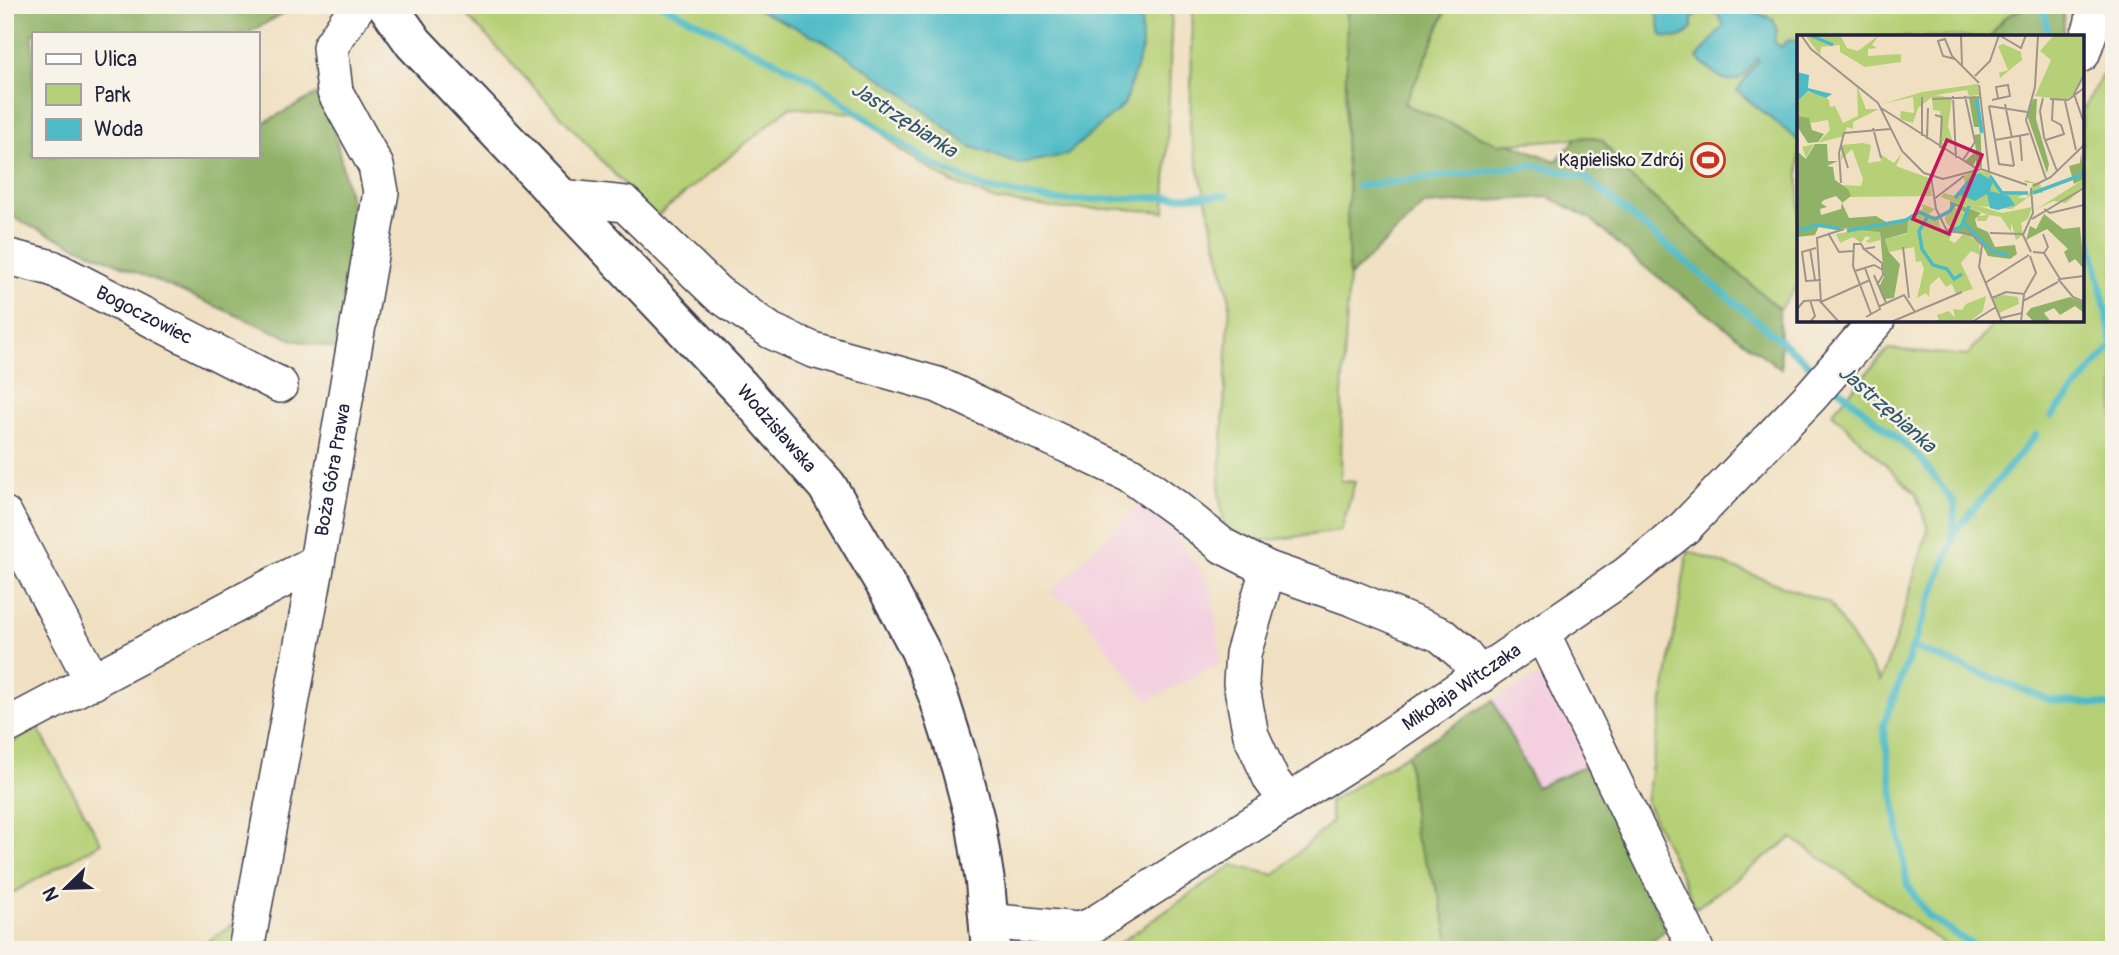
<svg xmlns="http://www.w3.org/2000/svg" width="2119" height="955" viewBox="0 0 2119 955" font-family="Pangolin,sans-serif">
  <rect width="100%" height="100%" fill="#f7f3e8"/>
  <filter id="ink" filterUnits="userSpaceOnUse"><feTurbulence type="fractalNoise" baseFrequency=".0143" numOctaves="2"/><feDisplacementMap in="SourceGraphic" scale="14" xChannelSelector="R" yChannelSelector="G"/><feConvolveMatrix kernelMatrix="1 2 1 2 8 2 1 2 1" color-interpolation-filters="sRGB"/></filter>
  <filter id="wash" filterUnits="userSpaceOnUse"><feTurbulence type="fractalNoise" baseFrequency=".00686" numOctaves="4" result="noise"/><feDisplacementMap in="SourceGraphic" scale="28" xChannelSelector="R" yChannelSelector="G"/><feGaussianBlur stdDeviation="1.57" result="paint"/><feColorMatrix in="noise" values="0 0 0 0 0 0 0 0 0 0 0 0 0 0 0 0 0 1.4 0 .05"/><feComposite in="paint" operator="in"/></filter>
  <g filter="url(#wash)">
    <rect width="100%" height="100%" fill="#f0e0c1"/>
    <!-- built -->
    <g fill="#f3cfdf">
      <polygon points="1142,501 1170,526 1211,587 1221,663 1147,701 1078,609 1050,593"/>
      <polygon points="1535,678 1551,682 1589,765 1536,787 1493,701"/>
    </g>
    <!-- green -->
    <g fill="#b5d076" stroke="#6c7958" stroke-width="2">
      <polygon points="444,5 1172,5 1165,212 1124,209 1062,209 996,200 951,182 900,150 868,120 853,113 790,107 655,218 468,16"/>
      <polygon points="1193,5 1347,5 1345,143 1349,193 1347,211 1349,277 1342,396 1341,481 1355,482 1341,531 1228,545 1219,494 1230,301 1190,132"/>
      <polygon points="1448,5 2020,5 2023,9 2005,17 1990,37 1799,37 1799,284 1779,309 1629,176 1603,141 1593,137 1498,144 1404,104 1421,70"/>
      <polygon points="2114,54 2114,950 1953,950 1792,838 1696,908 1646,802 1688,551 1829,603 1880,681 1896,638 1928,529 1916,494 1832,413 1888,349 1967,356 1997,320 2082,320 2082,111"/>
      <polygon points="38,728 101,843 5,897 5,747"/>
      <polygon points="1408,754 1415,836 1439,894 1451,950 1109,950 1233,865 1275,875 1332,821 1329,802"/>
      <polygon points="244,917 234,950 195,950"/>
    </g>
    <!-- forest -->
    <g fill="#90b267" stroke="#596a51" stroke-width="2">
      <polygon points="5,5 298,5 248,33 33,33 33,156 189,156 192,160 200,156 257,156 257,126 325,90 356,227 341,350 294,340 30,226 5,212"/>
      <polygon points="1347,5 1448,5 1421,70 1404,104 1498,144 1510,143 1556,161 1577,138 1593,137 1603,141 1629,176 1779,309 1781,369 1637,261 1591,219 1549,197 1424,205 1349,277 1347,211 1349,193 1345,143"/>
      <polygon points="2020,5 2063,5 2064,33 2062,37 1990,37 2005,17 2022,9"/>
      <polygon points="1493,701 1536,787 1589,765 1666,930 1639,950 1451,950 1439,894 1415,836 1408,754"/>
    </g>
    <!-- water -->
    <g fill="#4dbbc6" stroke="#386e80" stroke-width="2">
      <polygon points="749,5 1141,5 1142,49 1124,105 1066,155 1018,164 969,146 900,91 824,41"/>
      <path d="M1654,5H1742C1752,14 1761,13 1773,19L1777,30L1774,41L1780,47L1789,40L1799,41V141L1737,91L1759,60L1756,59C1752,64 1747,74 1742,77C1725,89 1709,68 1697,58L1724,25L1717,14L1702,10L1692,19V29C1682,38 1675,40 1662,36C1658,26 1659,15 1654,5Z"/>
    </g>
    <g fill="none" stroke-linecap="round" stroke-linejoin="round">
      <!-- stream -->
      <g stroke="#4dbbc6" stroke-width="7">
        <polyline points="663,5 811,79 926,161 984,188 1059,201 1227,195"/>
        <polyline points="2043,5 2049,37"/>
        <polyline points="1358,186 1534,165 1585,177 1819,373"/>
        <polyline points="1834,385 1919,457 1955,504 1952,543 1883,726 1907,884 1928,916 1980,950"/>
        <polyline points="2052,416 2113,345 2082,198"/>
        <polyline points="1953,534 2036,435"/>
        <polyline points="1912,647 2050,700 2114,706"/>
      </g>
    </g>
  </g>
  <g filter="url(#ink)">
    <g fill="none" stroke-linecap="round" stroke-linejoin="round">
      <!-- minor casing -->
      <g stroke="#413e4f" stroke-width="38">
        <g id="minor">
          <polyline points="2082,54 2092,25 2096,5"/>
          <polyline points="560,197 625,204 717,293 771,331 813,350 938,385 1129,474 1176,508 1223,546 1268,569 1354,599 1441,635 1463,654 1480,676"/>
          <path id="s1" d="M5,256L52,268L280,385"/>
          <polyline points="5,515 93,682"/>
          <polyline points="1268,569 1243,654 1241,683 1251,735 1271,779 1287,801"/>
          <polyline points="1542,633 1696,950"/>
          <polyline points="5,727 317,562"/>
          <path id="s2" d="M989,921L1077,930L1091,926L1371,749L1626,575L1685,527L1811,396L1877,320"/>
          <path id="s3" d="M246,950L317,562L381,192L376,166L335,92L330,47L358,5"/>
        </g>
      </g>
      <!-- major casing -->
      <g stroke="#413e4f" stroke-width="42">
        <g id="major">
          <path id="s4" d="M387,5L414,43L740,387L827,486L888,589L920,650L939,698L961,767L975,820L985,882L991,950"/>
        </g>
      </g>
      <!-- minor -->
      <use href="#minor" stroke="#fff" stroke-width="35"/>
      <!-- major -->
      <use href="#major" stroke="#fff" stroke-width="38"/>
    </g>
  </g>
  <!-- icons -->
  <defs>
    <g id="stadium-ring" transform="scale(1.75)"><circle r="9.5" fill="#f7f3e8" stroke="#c8321e" stroke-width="1.5"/><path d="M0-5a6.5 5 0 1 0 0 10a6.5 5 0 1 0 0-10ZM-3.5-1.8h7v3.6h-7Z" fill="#c8321e"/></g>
  </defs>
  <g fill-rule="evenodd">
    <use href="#stadium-ring" x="1708" y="160"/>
  </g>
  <g text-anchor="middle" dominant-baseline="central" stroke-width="5" stroke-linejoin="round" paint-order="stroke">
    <!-- poi labels -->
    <g font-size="19" fill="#22223b" stroke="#f7f3e8" text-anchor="end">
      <text x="1684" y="160">Kąpielisko Zdrój</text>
    </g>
    <!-- street labels -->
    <g font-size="19" fill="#22223b" stroke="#f7f3e8">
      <text stroke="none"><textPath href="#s1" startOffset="152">Bogoczowiec</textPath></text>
      <text stroke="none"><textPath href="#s4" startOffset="576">Wodzisławska</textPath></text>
      <text stroke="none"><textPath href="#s3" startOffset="488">Boża Góra Prawa</textPath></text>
      <text stroke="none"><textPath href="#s2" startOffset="544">Mikołaja Witczaka</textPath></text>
    </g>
    <!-- water labels -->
    <g font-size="21" font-style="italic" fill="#31586c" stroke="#f7f3e8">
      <text transform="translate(904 120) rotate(33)">Jastrzębianka</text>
      <text transform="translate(1887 409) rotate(41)">Jastrzębianka</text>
    </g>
  </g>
  <!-- overview -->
  <g transform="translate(1797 35)">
    <rect width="287" height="287" fill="#f0e0c1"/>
    <path d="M8,0H43L50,13L61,16L82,0L75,10L80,13L71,14V21L104,19V27L68,32L43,17V10L24,12L23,20ZM257,0H287V39L276,60L268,65L238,61L254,25L243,16ZM206,9L224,17L225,25L203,43L202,38L211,35L201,11ZM181,49L182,60L172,61L170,55L139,60L155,63L151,91L157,110L146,106L147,115L144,113L143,76L136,75L135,62L121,73L116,88L103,84L104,76L117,78L116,62L85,69L125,57ZM60,51L69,74H82L56,87V94L50,92L47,101L17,109L9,123L5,112L21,108L33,95L31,85L14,88L0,81V68L10,57L20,58L32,65L33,72L38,71L46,88L61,81ZM66,108L74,110L71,128L84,126L83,119L97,128L105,118L99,131L132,143L135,161L52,162L45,150L64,151L66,144L55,114L44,125L45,110ZM179,135L193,138L203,156L231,157L220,163H230L236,148H231L227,147L228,145L243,149L246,158H237L215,174L182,171L205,178L235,172L231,184L224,188L226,200L219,205L214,187V197L204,182L192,180L189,186H180V181L191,180L144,162L147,158L161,162L168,148L166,141ZM287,144V152L269,168L256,166L238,175ZM125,169L138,174L131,180L141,182L143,192L155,199L152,205L158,208L167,198L182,207L183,220L174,216L164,228L176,254L159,259L155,249L149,252L142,242L133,250L132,262L129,258L120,263L127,234L124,226L119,227L117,212L92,217L88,204L110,199V183L126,174ZM148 183a10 10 0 1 1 20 0a10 10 0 1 1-20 0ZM75,193L83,197V205L72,208L69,206L74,203L69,201L64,208L56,202L43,208L39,199ZM206,260L221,262L222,269L202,278L196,263ZM189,261L186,276L175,285L142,286L140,280L152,276L158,283L156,274L165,275L169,269Z" fill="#b5d076"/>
    <path d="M172,63H182L185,133L180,132L179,125L176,131L168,126L179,116L177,100L183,99L182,92H177ZM236,64H240L239,84L252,129L250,138L230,80ZM0,81L12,83L15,95L27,99L21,107L11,108L0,91ZM18,109H30L31,126H41L30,131L36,132L38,145L51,154L54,161L45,168L52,183L79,181L91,188L111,184L110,198L88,204L92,217L103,229L97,263L88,264L82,252L87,242L83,197L22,191L18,200L0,202V116L9,124ZM39,161L45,167L44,174L24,180L23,174L30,172L24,168L27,165ZM284,118L287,144L277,149L272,131L283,128ZM153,166L184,178L178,184L180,192L191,197L198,212L218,210L220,219L213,224L191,221L182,204L149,194L164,191L168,178L159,171L154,177L143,180L153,174ZM247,179L266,194L283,192L287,234L278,224L272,228L267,217L271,214L250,194L229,205L233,191L239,194ZM273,262L287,268V278L278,271L263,280L257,273L247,278L254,287H231L235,285L229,279L234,273Z" fill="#90b267" fill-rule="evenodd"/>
    <path d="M0,37L12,40L11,53L35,59L29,63L11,56L0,67ZM182,138L196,146L193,156L212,161L218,170L201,175L193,173L190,159L178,166L163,160Z" fill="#4dbbc6"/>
    <path fill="none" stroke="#4dbbc6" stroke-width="3.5" d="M13,0L36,10M180,65L185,98M193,141L205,158H231M236,158L287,139M158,163L179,138M131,181L122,196L125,214L136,230L150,234L157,244L165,239M166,187L195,216L211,220M156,195L164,192L172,171M0,196L20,190L44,194M50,196L109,185L122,177L138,184L153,176L157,168"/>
    <path fill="none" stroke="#9e948b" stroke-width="2" d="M4,0L14,14L81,68L105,116L127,138L146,144L184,134L230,150M164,0L165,30M202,0L224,13L229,0M241,0L238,52L229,85L249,144M158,24L146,21L141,6L148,4L155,21L182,48M287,40L277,59L287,88M178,41L193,26L202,0M182,50L192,136M156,61L159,123M246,63L243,76L247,102L260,136M135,64L184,62M253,64L271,65L287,53M195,65L213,61L211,50L199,52L201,63M268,66L279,115M208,69L215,103M192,71L202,129L217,131M192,71L230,77M84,73L180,134M138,80L145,82L143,113M76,93L84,123M125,101V62M223,101L225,126M130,104L131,73M198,105L232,99M249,105L267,99L264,90L255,85L256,65M213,106L217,131M44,110L51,133M166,125L178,107L168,61M134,142L139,174L150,196L174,199L185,210L182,232L205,287M44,148L42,118L47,98L93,94M236,151L254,142L287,110M137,164L167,141M247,174L253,178L287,170M235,184L287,153M47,194L20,203L24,267L73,245M31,198L42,217L56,216M193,198L226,199M246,199L251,212L247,218M78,212L67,214L85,228L86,240L80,250M106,212L112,263M19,213L5,217L9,246L24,245M13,214L18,245M67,214L64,209H57L56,231L74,279M234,217L226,200L236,178L234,153M236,217L247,218L263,244L287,241M68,233L83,274L69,282M58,236L77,230L86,235M77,240L89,268M261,244L276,262L287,267M188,248L232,220M195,263L209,257L227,259M13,265L18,281L13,287M226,266L261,247M83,271L107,260L118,277M0,274L7,266L22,265L42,287M204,283L225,278M94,287L165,257M175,287L199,272M224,287L227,259L239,238L233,221"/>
    <path fill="#c2185b" fill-opacity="0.15" stroke="#c2185b" stroke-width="3.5" d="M150,105L185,120L152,199L116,184Z"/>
    <rect width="287" height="287" fill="none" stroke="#22223b" stroke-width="3.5"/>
  </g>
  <!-- margin -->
  <rect width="2119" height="955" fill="none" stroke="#f7f3e8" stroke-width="28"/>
  <!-- legend -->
  <rect x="32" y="32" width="228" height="126" fill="#f7f3e8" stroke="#a29fa3" stroke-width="2"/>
  <rect x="46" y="54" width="35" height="10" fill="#ffffff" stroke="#a29fa3" stroke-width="2"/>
  <text x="94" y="66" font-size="21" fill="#22223b">Ulica</text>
  <rect x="46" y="84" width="35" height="21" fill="#b5d076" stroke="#a29fa3" stroke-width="2"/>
  <text x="94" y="102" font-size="21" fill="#22223b">Park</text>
  <rect x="46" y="119" width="35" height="21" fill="#4dbbc6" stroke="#a29fa3" stroke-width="2"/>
  <text x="94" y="136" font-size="21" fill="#22223b">Woda</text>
  <!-- north arrow -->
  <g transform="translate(66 888) rotate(247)" stroke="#f7f3e8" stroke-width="5" paint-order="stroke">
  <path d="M0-5L12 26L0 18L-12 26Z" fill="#22223b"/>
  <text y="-10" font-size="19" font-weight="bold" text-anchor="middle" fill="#22223b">N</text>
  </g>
</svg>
